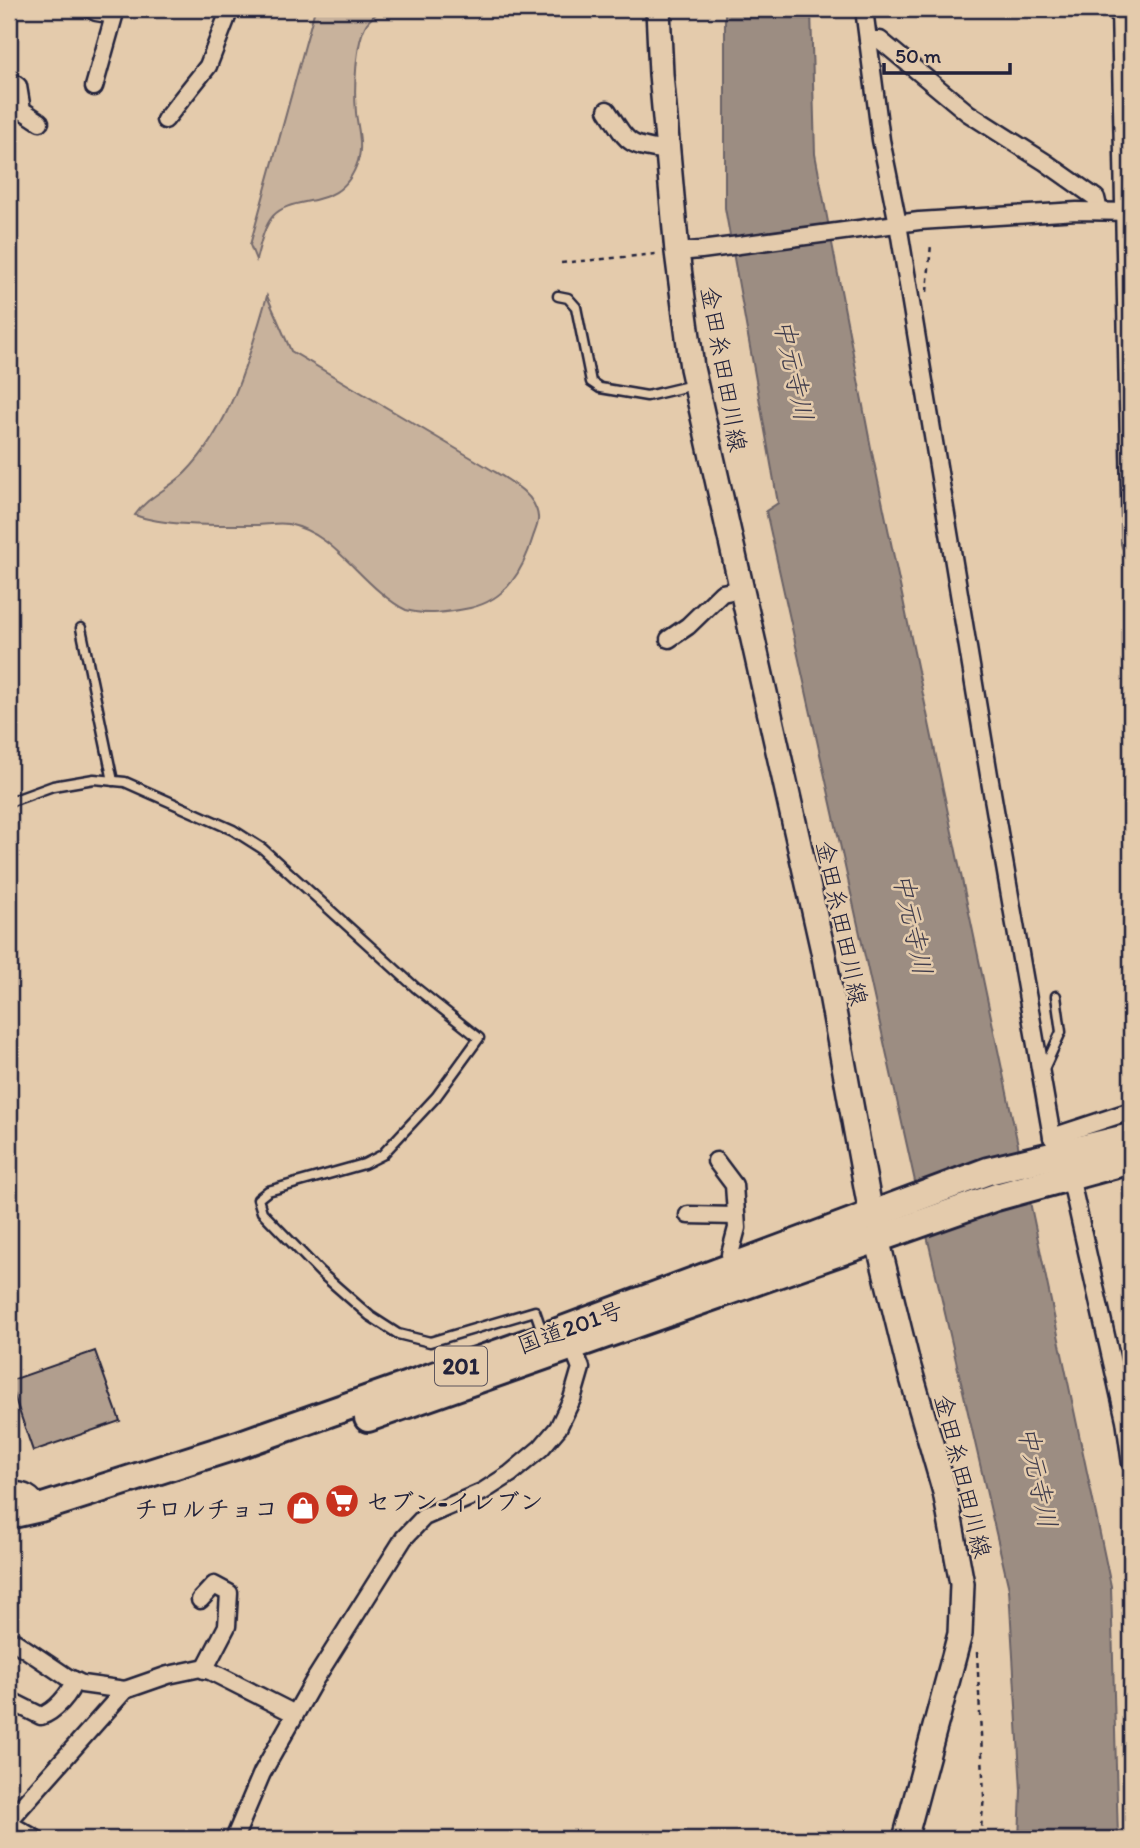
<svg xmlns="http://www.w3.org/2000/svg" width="1140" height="1848" viewBox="0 0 1140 1848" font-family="Itim,'Klee One',sans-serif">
  <rect width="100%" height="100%" fill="#e4cbac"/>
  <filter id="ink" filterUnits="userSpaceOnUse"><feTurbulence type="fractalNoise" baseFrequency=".0143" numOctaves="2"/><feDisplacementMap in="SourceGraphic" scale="14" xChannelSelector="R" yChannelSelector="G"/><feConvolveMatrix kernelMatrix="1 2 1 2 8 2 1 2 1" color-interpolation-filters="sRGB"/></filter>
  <g filter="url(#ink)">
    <!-- green -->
    <g fill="#c8b29c" stroke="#756a6c" stroke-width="2">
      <polygon points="9,9 19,9 14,38 9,28"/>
      <path d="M315,9H382C377,13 371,18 367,23C355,42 354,91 356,113C358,129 363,145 358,161C341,214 295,192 273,216C263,228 260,246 256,260L250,245Z"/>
      <path d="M267,296L291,351L487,467C506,479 536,493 538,517C539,523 535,531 533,537C523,571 506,600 470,608C450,612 426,616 406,610C397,606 387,598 380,592C350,567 328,532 288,524C278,522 266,525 256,525C222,525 166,527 135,515C147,497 170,488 185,473C231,426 249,358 267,296Z"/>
    </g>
    <!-- water -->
    <polygon fill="#9c8d82" stroke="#6b6266" stroke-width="2" points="725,9 811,9 815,154 871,448 1111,1586 1118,1839 1019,1839 1021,1790 1009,1589 928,1240 766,511 778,503 725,208"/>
    <!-- building -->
    <polygon fill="#b19e8e" stroke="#22223b" stroke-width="2" points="95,1351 120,1421 33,1451 9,1381"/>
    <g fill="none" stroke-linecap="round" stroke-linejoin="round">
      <!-- service casing -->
      <g stroke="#22223b" stroke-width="13">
        <g id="service">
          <polyline points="558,296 568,298 576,307 591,382 600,388 647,396 693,385"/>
          <polyline points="81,628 113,781"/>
          <polyline points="9,802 53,786 94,779 125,782 233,830 263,849 416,988 479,1038 436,1097 382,1155 364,1164 268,1191 258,1199 262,1212 320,1272 370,1316 398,1334 430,1342 535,1311 543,1334"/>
          <polyline points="1043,1071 1061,1032 1056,996"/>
        </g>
      </g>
      <!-- minor casing -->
      <g stroke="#22223b" stroke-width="21">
        <g id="minor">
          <polyline points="91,9 96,12 114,15"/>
          <polyline points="864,9 881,140 898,224 990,781 1052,1137 1063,1154 1070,1176 1125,1420 1131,1464"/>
          <polyline points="1120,9 1131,544"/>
          <polyline points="868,40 880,40 968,113 1045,162 1096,198 1099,211"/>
          <polyline points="9,79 18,86 22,110 40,122"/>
          <polyline points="94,87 116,9"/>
          <path d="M607,110C629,144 626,145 668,151"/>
          <polyline points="165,120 208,66 230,9"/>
          <polyline points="677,252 701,250 919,221 1077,211 1131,212"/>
          <polyline points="669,639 688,626 722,593 741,589"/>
          <polyline points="1052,1137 1131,1111"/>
          <polyline points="716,1161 734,1185 737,1228 730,1254 735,1266"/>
          <polyline points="688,1215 736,1216"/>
          <path d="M9,1490C25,1491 33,1494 40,1508"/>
          <polyline points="200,1600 214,1585 229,1593 227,1626 204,1670"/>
          <polyline points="9,1640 15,1642 67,1677 82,1684 125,1690 168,1675 201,1668 212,1672 295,1714"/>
          <path d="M9,1700L41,1716C54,1712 71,1694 74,1680"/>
          <polyline points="36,1839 9,1824 15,1814 125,1690"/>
          <polyline points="234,1839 262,1773 314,1681 404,1538 424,1517 482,1492 510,1474 541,1448 558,1428 572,1399 581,1368 573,1348"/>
        </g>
      </g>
      <!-- secondary casing -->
      <g stroke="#22223b" stroke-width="28">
        <polyline id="secondary" points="658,9 661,74 677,252 692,368 823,951 871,1214 908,1364 945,1492 962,1584 960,1634 905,1839"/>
      </g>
      <!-- trunk casing -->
      <g stroke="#22223b" stroke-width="32">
        <g id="trunk">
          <polyline points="368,1418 996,1197 1131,1160"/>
          <polyline points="9,1515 40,1508 238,1445 544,1337 988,1171 1131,1137"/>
        </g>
      </g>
      <!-- path -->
      <g stroke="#22223b" stroke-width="2.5" stroke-dasharray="5 5" stroke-linecap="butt">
        <polyline points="561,263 656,254"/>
        <polyline points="927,292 931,244"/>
        <polyline points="977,1652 984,1796 980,1839"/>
      </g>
      <!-- service -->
      <use href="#service" stroke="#e4cbac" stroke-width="8"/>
      <!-- minor -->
      <use href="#minor" stroke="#e4cbac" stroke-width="16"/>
      <!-- secondary -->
      <use href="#secondary" stroke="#e4cbac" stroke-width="23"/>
      <!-- trunk -->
      <use href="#trunk" stroke="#e4cbac" stroke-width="26"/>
    </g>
  </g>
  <!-- icons -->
  <defs>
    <g id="supermarket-disc" transform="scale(1.75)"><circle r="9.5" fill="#c8321e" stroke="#e4cbac"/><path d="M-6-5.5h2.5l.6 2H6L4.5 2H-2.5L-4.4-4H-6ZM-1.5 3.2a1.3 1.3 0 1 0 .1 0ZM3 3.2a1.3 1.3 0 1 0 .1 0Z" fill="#fff"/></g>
    <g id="shop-disc" transform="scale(1.75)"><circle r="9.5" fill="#c8321e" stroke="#e4cbac"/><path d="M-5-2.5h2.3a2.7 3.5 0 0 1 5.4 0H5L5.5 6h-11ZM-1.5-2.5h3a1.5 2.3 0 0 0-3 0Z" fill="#fff"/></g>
  </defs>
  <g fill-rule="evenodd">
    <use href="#supermarket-disc" x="342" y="1501"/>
    <use href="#shop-disc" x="303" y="1508"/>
  </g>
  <g text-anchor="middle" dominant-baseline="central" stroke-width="5" stroke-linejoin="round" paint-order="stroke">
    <!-- shield labels -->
    <rect fill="#e4cbac" stroke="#5c555d" stroke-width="2" x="435" y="1346.5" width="52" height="39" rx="5"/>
    <g font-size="23" font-weight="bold" fill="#22223b">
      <text x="461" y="1366">201</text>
    </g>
    <!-- street labels -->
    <g font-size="24" fill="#22223b" stroke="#e4cbac">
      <text transform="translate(724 369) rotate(80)">金田糸田田川線</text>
      <text transform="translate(842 923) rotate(78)">金田糸田田川線</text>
      <text transform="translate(570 1327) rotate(-20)">国道201号</text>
      <text transform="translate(963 1476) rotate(76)">金田糸田田川線</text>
    </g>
    <!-- poi labels -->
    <g font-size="24" font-weight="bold" fill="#22223b" stroke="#e4cbac" text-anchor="start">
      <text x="366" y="1501">セブン-イレブン</text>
      <text x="278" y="1508" text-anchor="end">チロルチョコ</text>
    </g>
    <!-- water labels -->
    <g font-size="26" font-style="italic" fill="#403d4d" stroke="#e4cbac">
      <text transform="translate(794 370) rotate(78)">中元寺川</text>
      <text transform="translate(913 924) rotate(78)">中元寺川</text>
      <text transform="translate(1038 1477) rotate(78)">中元寺川</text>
    </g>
  </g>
  <!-- margin -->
  <rect width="1140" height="1848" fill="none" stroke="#e4cbac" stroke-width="35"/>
  <rect x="18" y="18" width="1105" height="1813" fill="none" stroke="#22223b" stroke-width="2.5" filter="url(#ink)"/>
  <!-- scale -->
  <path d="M884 63v10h126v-10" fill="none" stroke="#22223b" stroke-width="3.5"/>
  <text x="895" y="63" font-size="21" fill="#22223b" stroke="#e4cbac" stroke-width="5" paint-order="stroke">50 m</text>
</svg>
